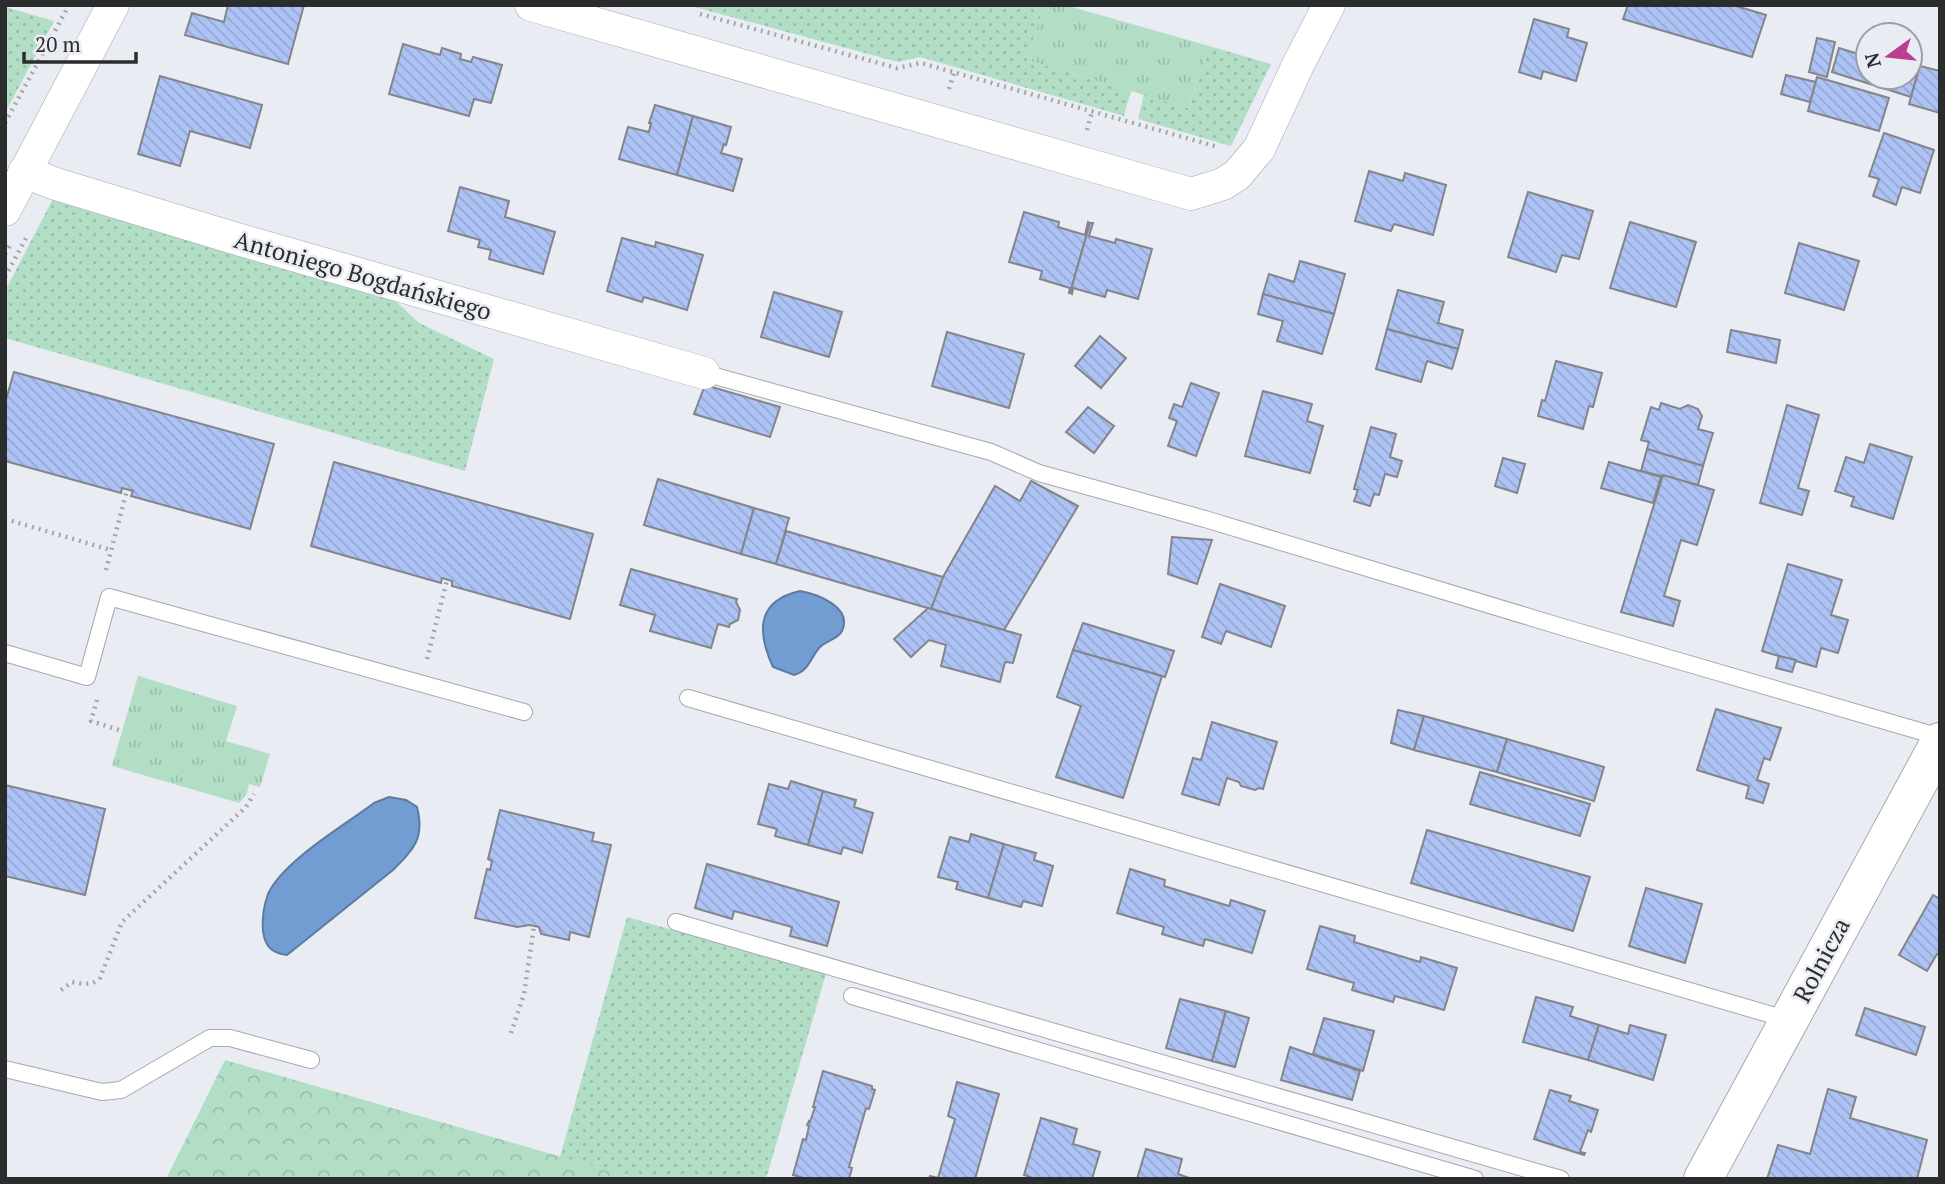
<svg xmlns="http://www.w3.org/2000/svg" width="1945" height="1184" viewBox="0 0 1945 1184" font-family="'PT Serif',serif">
  <defs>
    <pattern id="grass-dots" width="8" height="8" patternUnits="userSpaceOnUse" patternTransform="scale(1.75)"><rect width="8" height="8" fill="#b2dec6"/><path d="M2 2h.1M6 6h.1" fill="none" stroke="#99bfaa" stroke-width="1.8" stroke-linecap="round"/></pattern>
    <pattern id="forest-crowns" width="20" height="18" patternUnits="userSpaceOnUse" patternTransform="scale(1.75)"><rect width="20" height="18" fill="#b2dec6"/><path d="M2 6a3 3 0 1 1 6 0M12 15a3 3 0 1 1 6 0" fill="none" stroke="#99bfaa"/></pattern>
    <pattern id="park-tufts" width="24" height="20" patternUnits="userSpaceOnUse" patternTransform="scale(1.75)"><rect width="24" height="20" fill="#b2dec6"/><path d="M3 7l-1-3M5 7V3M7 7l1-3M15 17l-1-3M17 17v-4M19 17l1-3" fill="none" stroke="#99bfaa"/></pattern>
    <pattern id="building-back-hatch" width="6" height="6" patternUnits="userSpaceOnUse" patternTransform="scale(1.75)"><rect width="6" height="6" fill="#adc3f5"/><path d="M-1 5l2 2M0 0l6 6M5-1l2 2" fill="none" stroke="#95a8d2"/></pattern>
  </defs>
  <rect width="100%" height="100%" fill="#e9ecf3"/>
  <!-- grass -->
  <g fill="url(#grass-dots)">
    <polygon points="687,5 1044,5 1027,60 1131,91 1124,116 920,57 898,62"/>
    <polygon points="5,7 54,21 5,113"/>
    <polygon points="1209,46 1271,64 1231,146 1138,119 1144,94 1188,108"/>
    <polygon points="54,197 386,292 419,323 494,359 465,471 5,338 5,291"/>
    <polygon points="627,917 826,974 766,1179 638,1179 560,1157"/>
  </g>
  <!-- forest -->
  <polygon fill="url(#forest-crowns)" points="225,1060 638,1179 166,1179"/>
  <!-- park -->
  <g fill="url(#park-tufts)">
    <polygon points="1044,5 1065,5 1209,46 1188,108 1027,60"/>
    <polygon points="138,676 237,706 226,741 270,754 260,787 249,784 247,793 239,803 112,766"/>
  </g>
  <!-- water -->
  <g fill="#729dd3" stroke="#5d7ba2" stroke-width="2">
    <path d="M800,591C817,594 853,607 842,631C838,639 826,641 820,647C810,658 809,671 794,675L773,667C757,632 756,601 800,591Z"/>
    <path d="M389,797L406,800L417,807C425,838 414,849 393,870L287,955C272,953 265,947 263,931C262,920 264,905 268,894C283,861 345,825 374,803Z"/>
  </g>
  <!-- building -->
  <g fill="url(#building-back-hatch)" stroke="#83858b" stroke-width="2">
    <polygon points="228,5 304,5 288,64 185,35 192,13 224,22"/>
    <polygon points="1628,5 1733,5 1766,15 1752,57 1623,19"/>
    <polygon points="1534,19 1569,29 1567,37 1587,43 1576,81 1543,71 1541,79 1519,72"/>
    <polygon points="1817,38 1835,42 1827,77 1809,72"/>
    <polygon points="403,44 440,55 442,48 461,54 460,59 471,62 473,57 502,65 491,103 474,99 469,116 389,94"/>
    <polygon points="1839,48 1868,57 1868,77 1910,77 1910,70 1918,72 1911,97 1832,72"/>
    <polygon points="1920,66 1940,71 1940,113 1909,104"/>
    <polygon points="1786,75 1816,82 1810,102 1781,94"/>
    <polygon points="160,76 262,105 250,148 190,131 180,166 138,154"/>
    <polygon points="1817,77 1889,98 1879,131 1808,111"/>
    <polygon points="655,105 693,116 677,175 619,159 628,127 649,132 651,123 649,123"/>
    <polygon points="693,116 731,127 726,145 724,144 721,153 742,159 733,191 677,175"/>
    <polygon points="1884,133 1934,150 1920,193 1902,187 1896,205 1873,196 1879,179 1869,176"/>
    <polygon points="1369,171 1403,181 1405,173 1446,185 1433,235 1394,224 1391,231 1355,221"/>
    <polygon points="460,187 509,201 505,217 555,232 543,274 489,259 491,250 478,247 480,240 448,231"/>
    <polygon points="1528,192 1593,211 1579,259 1562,255 1556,272 1508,257"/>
    <polygon points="1024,212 1059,222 1058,227 1085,235 1088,222 1090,223 1070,293 1069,293 1070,288 1040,279 1042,271 1009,262"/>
    <polygon points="1630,222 1696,242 1676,307 1610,288"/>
    <polygon points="1090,223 1093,223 1089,236 1115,243 1116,239 1152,249 1138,299 1107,290 1105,297 1073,288 1072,294 1070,293"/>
    <polygon points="622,238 655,247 656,242 703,255 687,310 644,297 642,302 607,291"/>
    <polygon points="1799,243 1859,261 1844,310 1785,293"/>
    <polygon points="1300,261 1345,274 1334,314 1263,294 1269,274 1294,282"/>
    <polygon points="1398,290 1444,302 1438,323 1463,330 1458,349 1387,329"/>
    <polygon points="774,292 842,312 829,357 761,337"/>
    <polygon points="1263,294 1334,314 1322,354 1277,341 1283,321 1258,314"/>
    <polygon points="1387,329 1458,349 1452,369 1427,361 1421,382 1376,369"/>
    <polygon points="1731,330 1780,340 1776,363 1727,352"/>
    <polygon points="947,332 1024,354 1009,408 932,386"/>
    <polygon points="1100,336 1126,358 1101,388 1075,366"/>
    <polygon points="1556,361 1602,373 1593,407 1589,406 1583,429 1538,416 1542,400 1545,401"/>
    <polygon points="14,372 274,444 250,529 131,496 133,491 122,488 121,493 5,461 5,403"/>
    <polygon points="1191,383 1219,393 1196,456 1168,446 1177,421 1169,418 1174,404 1182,407"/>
    <polygon points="705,385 780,407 770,437 694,414"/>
    <polygon points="1263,391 1312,404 1307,421 1323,426 1310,473 1245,456"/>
    <polygon points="1661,403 1680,409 1688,405 1698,409 1702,416 1698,429 1713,433 1703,466 1647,449 1649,442 1641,440 1651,407 1659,410"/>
    <polygon points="1787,405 1819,415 1798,488 1809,491 1802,515 1760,503"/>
    <polygon points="1088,407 1114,426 1094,453 1066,432"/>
    <polygon points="1371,427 1396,434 1390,457 1402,461 1397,477 1385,474 1379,495 1374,494 1370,506 1354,501 1358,490 1354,489"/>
    <polygon points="1870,444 1912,457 1893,519 1851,506 1854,497 1835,491 1846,457 1864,463"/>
    <polygon points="1647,449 1703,466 1698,485 1641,471"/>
    <polygon points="1503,458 1525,464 1517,493 1495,486"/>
    <polygon points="334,462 593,534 570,619 452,586 452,581 442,578 441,583 311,546"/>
    <polygon points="1609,462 1661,477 1653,503 1601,488"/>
    <polygon points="1663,475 1714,490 1697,545 1681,540 1664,596 1680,601 1673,626 1621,612"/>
    <polygon points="658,479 754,508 741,554 644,525"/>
    <polygon points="1031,481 1078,506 1004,630 931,609 943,577 995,486 1020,501"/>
    <polygon points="754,508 789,518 776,564 741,554"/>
    <polygon points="786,531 943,577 931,609 776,564"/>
    <polygon points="1172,537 1212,540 1197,584 1168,574"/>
    <polygon points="1788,564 1842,580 1831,615 1848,620 1838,653 1821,648 1816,667 1762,651"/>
    <polygon points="631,569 737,599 736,602 740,610 738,620 730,624 729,627 718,624 711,648 650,631 655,615 620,605"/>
    <polygon points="1220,584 1285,606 1271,647 1226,631 1221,644 1202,637"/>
    <polygon points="928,608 1021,635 1013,663 1005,662 1000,682 941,666 946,645 929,640 911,657 894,639"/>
    <polygon points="1083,623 1174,651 1165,677 1073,650"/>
    <polygon points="1073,650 1162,676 1123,798 1056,777 1081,706 1057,697"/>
    <polygon points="1779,656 1796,660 1792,672 1776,668"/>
    <polygon points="1716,709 1781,728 1770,760 1764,758 1757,780 1769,784 1763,803 1746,798 1749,786 1697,770"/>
    <polygon points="1398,710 1424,716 1414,750 1391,743"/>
    <polygon points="1424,716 1507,739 1497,772 1414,750"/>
    <polygon points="1212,722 1277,742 1263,789 1259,788 1255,790 1241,786 1239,782 1227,778 1219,805 1182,794 1193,758 1201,760"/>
    <polygon points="1507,739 1604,767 1594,801 1497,772"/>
    <polygon points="1480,772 1590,804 1580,836 1470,804"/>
    <polygon points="791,781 823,791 808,845 775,836 777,829 758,824 769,784 788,789"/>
    <polygon points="5,785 105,809 85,895 5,876"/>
    <polygon points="823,791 856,800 854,807 873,813 862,853 843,847 841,854 808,845"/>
    <polygon points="500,810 594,833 592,841 611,845 589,937 570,932 569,940 541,934 539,927 530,925 517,927 475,918 487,869 490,870 492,861 488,859"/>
    <polygon points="1427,830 1590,877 1573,931 1411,883"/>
    <polygon points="971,834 1004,844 988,898 956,889 958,882 938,877 950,837 969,842"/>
    <polygon points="1004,844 1036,853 1034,860 1053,866 1042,906 1023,901 1021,907 988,898"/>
    <polygon points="707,864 839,902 827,946 790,936 792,927 734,911 732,919 695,908"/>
    <polygon points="1130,869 1165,880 1164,886 1229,906 1231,900 1265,911 1252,953 1205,939 1203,946 1162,934 1164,927 1117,913"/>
    <polygon points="1646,888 1702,904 1685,963 1629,946"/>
    <polygon points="1933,895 1940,899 1940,955 1937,954 1927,971 1899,955"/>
    <polygon points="1320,926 1355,936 1354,942 1420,962 1421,957 1457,968 1444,1010 1395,996 1393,1002 1352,990 1354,983 1307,969"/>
    <polygon points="1536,997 1573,1007 1570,1016 1599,1025 1588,1060 1523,1042"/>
    <polygon points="1180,999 1226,1011 1212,1061 1166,1048"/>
    <polygon points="1865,1008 1925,1027 1916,1055 1856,1035"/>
    <polygon points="1226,1011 1249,1018 1235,1067 1212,1061"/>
    <polygon points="1324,1018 1374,1031 1363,1071 1313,1054"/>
    <polygon points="1599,1025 1628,1034 1630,1025 1666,1035 1653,1080 1588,1060"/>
    <polygon points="1290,1047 1360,1071 1352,1100 1281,1080"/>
    <polygon points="823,1071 872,1086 872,1089 875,1090 869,1109 866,1108 849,1167 852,1168 849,1179 807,1179 793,1175 803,1139 806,1140 809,1126 807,1125 809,1121 810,1122 815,1107 813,1107"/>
    <polygon points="957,1082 999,1094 975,1179 929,1179 930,1176 938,1178 955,1119 948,1116"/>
    <polygon points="1828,1089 1856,1097 1850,1118 1927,1140 1917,1179 1767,1179 1778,1145 1810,1154"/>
    <polygon points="1550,1090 1571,1096 1569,1101 1598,1110 1591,1132 1588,1130 1580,1152 1585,1153 1584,1155 1534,1139"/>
    <polygon points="1041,1118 1077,1129 1073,1144 1100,1152 1092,1179 1035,1179 1024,1175"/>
    <polygon points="1146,1149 1182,1159 1178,1174 1192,1179 1137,1179"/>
  </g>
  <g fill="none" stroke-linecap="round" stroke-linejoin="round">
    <!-- service casing -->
    <g stroke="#a6a8af" stroke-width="18">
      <g id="service">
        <polyline points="704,373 991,452 1039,473 1205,519 1569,629 1940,737"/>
        <polyline points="5,653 87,677 109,597 524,712"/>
        <polyline points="688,698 1789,1020"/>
        <polyline points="676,922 1561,1179"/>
        <polyline points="852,996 1475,1179"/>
        <polyline points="5,1069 102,1092 121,1090 210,1038 230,1038 311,1060"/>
      </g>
    </g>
    <!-- minor casing -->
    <g stroke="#a6a8af" stroke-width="33">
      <g id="minor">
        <polyline points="531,5 1191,194 1223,184 1237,175 1259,149 1298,65 1329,5"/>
        <polyline points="24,172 56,184 237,239 704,373"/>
        <polyline points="5,210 113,5"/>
      </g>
    </g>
    <!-- tertiary casing -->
    <g stroke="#a6a8af" stroke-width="40">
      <polyline id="tertiary" points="1703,1179 1940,742"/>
    </g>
    <!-- path -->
    <g stroke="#a3a6ab" stroke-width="4.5" stroke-dasharray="2 5" stroke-linecap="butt">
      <polyline points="700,14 897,68 921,63 1218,147"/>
      <polyline points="949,89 954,73"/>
      <polyline points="5,123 69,5"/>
      <polyline points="1087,130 1092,112"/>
      <polyline points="5,254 12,242"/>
      <polyline points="5,277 26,238"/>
      <polyline points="5,519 111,550"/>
      <polyline points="106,570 127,490"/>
      <polyline points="427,659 447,580"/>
      <polyline points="97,700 91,721 119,730"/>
      <path d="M61,990L72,982C82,984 92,986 100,978L122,922L246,807L254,794"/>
      <polyline points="511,1033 524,994 534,926"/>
    </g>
    <!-- service -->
    <use href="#service" stroke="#fff" stroke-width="16"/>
    <!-- minor -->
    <use href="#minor" stroke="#fff" stroke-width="32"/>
    <!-- tertiary -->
    <use href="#tertiary" stroke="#fff" stroke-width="38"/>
  </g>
  <g text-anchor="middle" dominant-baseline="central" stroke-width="5" stroke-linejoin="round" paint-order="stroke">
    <!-- street labels -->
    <g font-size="24" fill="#2b2c2e" stroke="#e9ecf3">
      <text transform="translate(363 275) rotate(16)">Antoniego Bogdańskiego</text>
      <text transform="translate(1821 960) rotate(-62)">Rolnicza</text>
    </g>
  </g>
  <!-- border -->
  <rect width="1945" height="1184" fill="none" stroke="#2b2c2e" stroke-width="14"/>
  <!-- north arrow -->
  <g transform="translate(1889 56) rotate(255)"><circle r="33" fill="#e9ecf3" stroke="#9d9fa4" stroke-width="2"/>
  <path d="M0-5L12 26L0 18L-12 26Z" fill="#bb3f8e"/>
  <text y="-10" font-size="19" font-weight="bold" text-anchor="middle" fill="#2b2c2e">N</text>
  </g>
  <!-- scale -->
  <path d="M24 52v10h112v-10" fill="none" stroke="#2b2c2e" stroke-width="3.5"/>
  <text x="35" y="52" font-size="21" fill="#2b2c2e" stroke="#e9ecf3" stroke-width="5" paint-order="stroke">20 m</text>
</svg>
